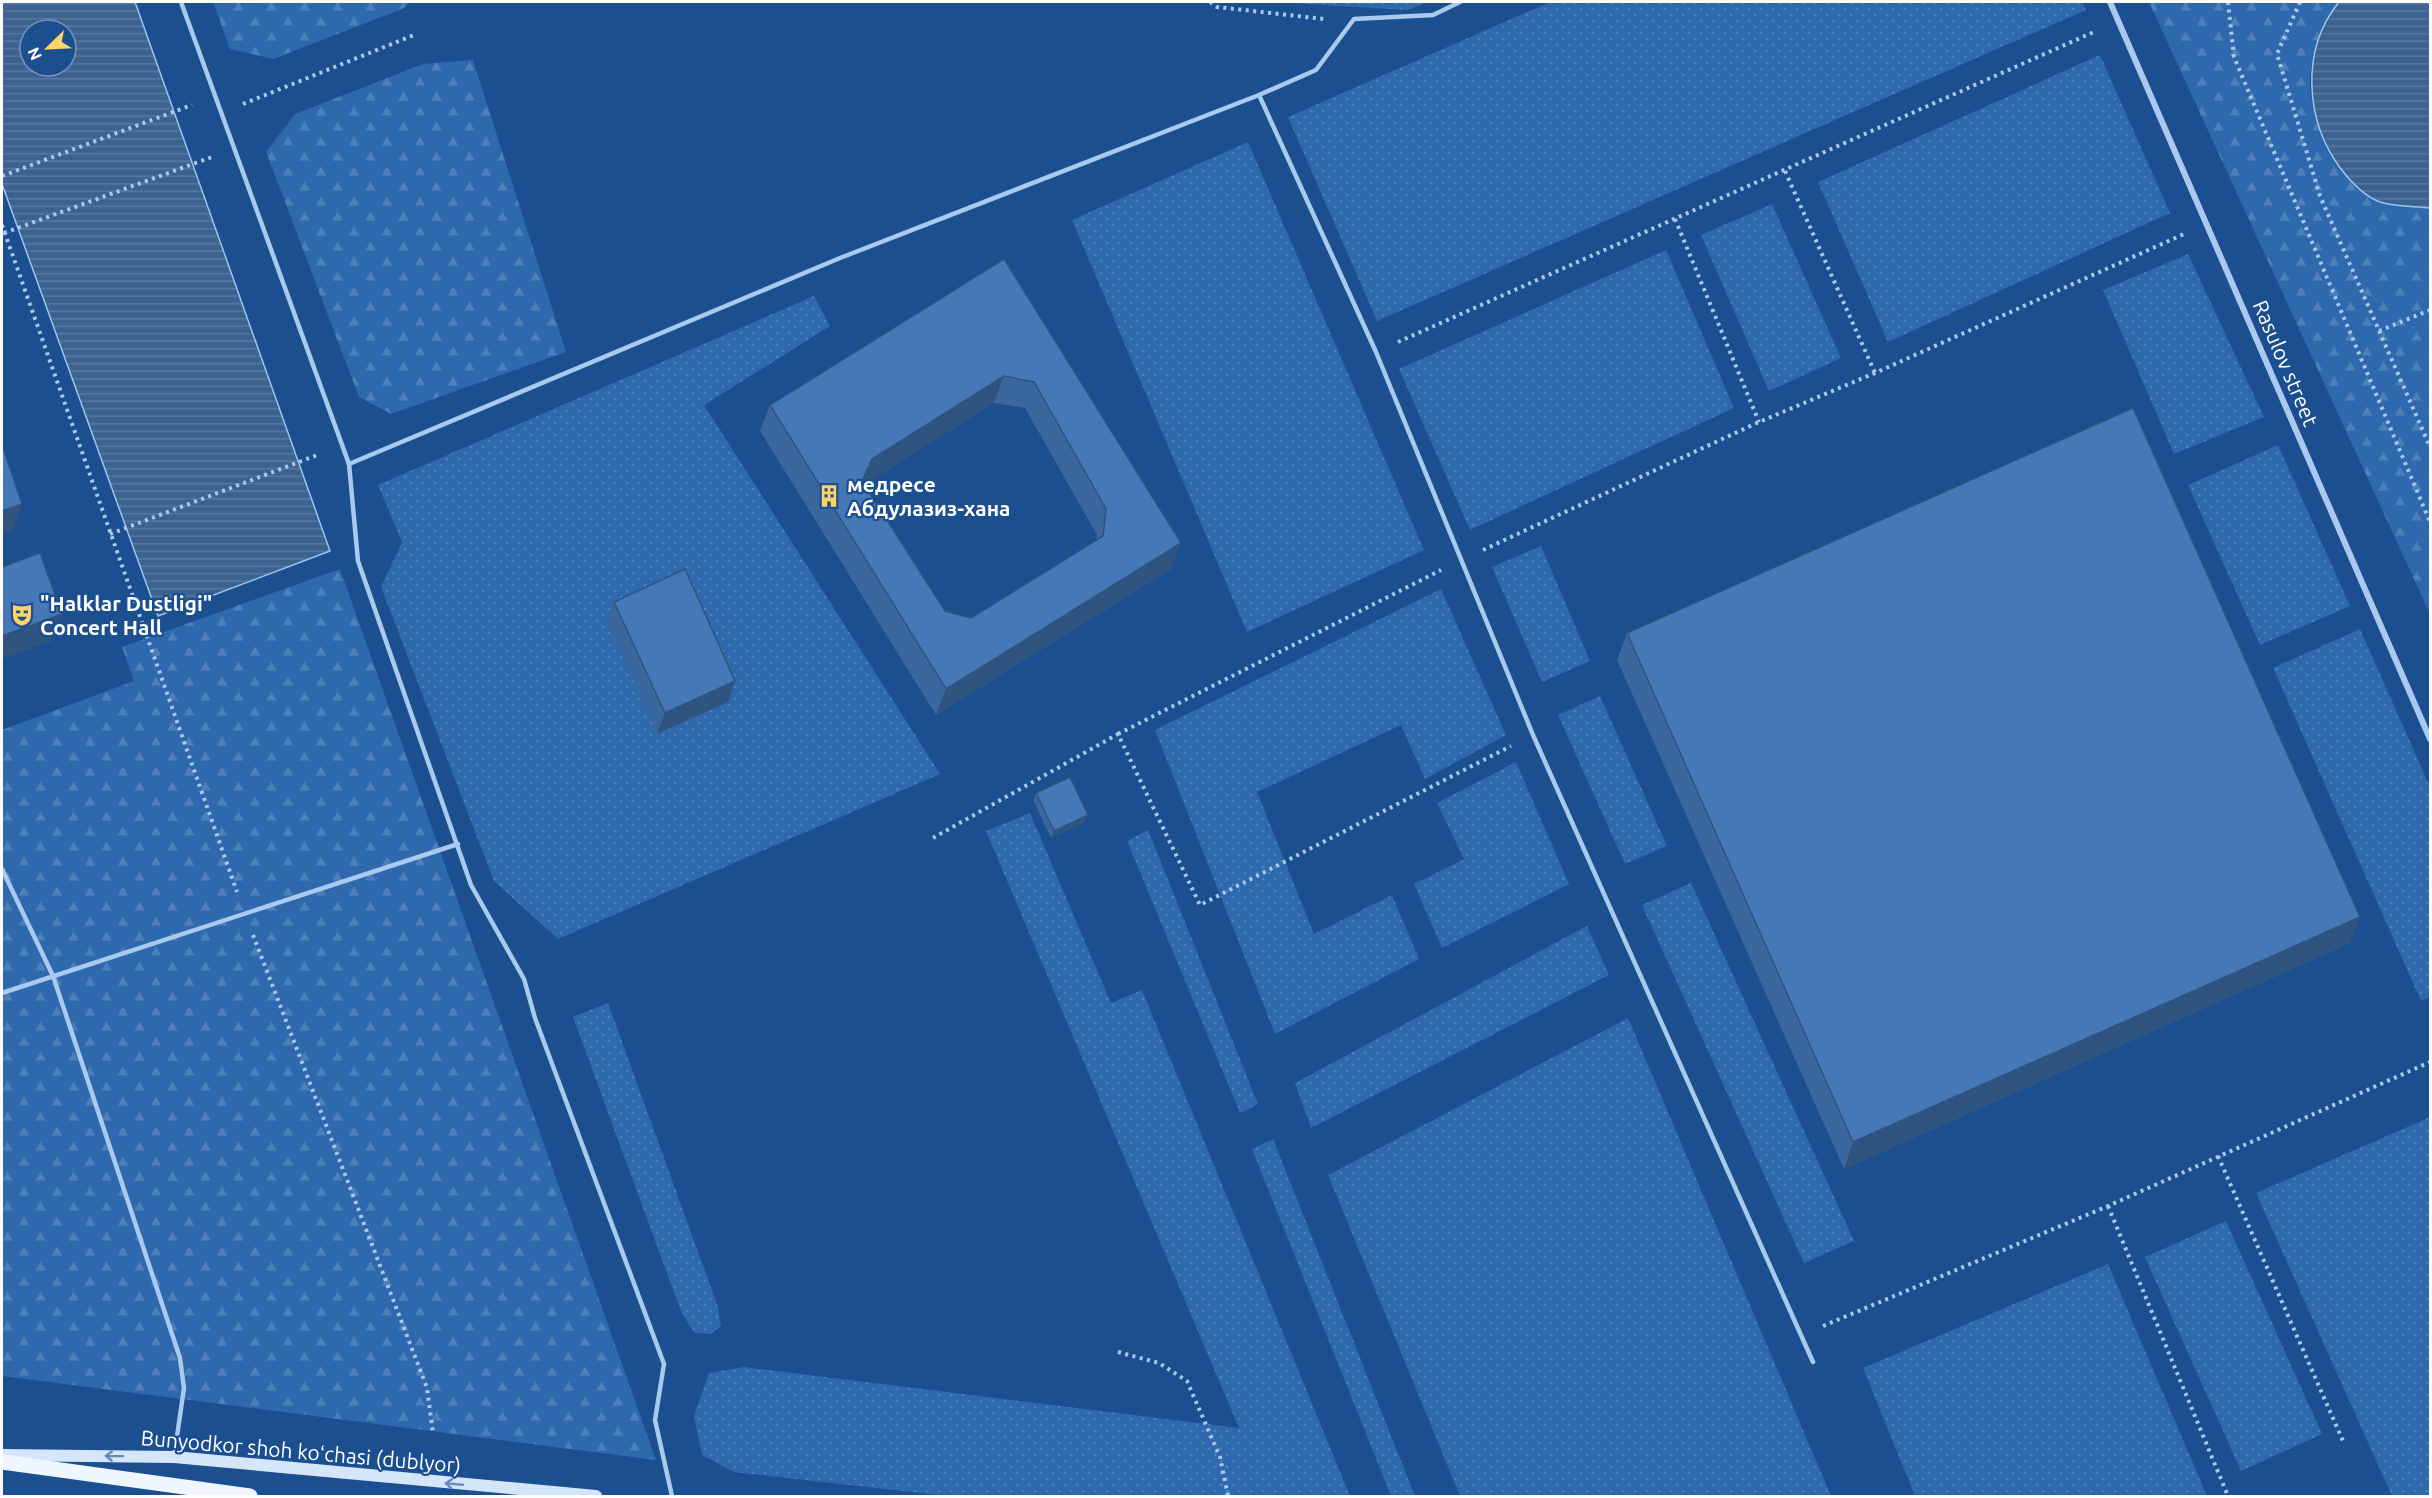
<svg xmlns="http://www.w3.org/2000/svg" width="2432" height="1498" viewBox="0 0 2432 1498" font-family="Ubuntu,sans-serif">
  <defs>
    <pattern id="grass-dots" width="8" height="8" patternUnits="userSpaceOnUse" patternTransform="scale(1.5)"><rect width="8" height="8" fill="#2e69ad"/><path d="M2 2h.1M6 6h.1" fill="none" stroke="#4d80b9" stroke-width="1.8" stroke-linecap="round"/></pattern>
    <pattern id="forest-firs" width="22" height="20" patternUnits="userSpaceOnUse" patternTransform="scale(1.5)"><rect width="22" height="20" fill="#2e69ad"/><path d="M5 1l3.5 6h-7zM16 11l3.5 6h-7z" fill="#4d80b9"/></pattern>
    <pattern id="water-rules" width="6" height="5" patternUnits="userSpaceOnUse" patternTransform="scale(1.5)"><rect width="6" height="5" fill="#3c6290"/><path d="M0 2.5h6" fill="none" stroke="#597aa1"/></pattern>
  </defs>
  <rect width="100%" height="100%" fill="#1b4f8f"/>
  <!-- grass -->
  <g fill="url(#grass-dots)">
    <polygon points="1272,2 1427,2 1408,10"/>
    <polygon points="1550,2 2082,2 2086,10 1377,321 1288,117"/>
    <polygon points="2100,55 2170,213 1888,342 1818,182"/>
    <polygon points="1248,142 1424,550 1247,632 1072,220"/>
    <polygon points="1772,204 1841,358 1769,391 1701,235"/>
    <polygon points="1666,250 1734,408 1470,530 1399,369"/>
    <polygon points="2188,254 2264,417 2174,454 2103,290"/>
    <polygon points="814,296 830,326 704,405 940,774 558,939 494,881 381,587 402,542 378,485"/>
    <polygon points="2278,445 2350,606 2260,645 2188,485"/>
    <polygon points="1541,546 1590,661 1542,682 1492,567"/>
    <polygon points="1441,589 1506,735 1425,779 1401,725 1257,792 1314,934 1392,895 1419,959 1275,1034 1155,730"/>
    <polygon points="2360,629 2430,787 2430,997 2421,1001 2273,668"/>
    <polygon points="1600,696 1667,846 1625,864 1558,715"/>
    <polygon points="1516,762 1569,884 1442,948 1414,884 1464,859 1437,803"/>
    <polygon points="1030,813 1111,1003 1142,990 1350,1496 947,1496 734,1472 702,1455 694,1416 709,1373 744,1367 1239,1428 986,831"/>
    <polygon points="1148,830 1258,1104 1240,1113 1127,841"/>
    <polygon points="1691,883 1854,1241 1804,1263 1642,905"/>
    <polygon points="1587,926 1609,975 1311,1128 1295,1083"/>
    <polygon points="608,1003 718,1307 721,1326 711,1334 695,1333 682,1314 573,1017"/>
    <polygon points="1628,1018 1831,1496 1460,1496 1328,1175"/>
    <polygon points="2430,1117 2430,1496 2392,1496 2256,1193"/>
    <polygon points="1273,1139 1415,1496 1391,1496 1252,1149"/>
    <polygon points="2226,1221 2322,1434 2241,1471 2145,1257"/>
    <polygon points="2108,1264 2207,1496 1915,1496 1863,1368"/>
  </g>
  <!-- forest -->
  <g fill="url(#forest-firs)">
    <polygon points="213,2 411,2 402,9 273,59 230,49"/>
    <path d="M2149,2H2339C2320,25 2306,66 2311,97C2313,110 2368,185 2379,202L2430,208V614Z"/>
    <polygon points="473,60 566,352 391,414 359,397 266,152 295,114 423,64"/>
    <polygon points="340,569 656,1460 2,1376 2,730 134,681 122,647"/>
  </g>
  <!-- water -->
  <g fill="url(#water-rules)" stroke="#9cc4f0" stroke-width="1.5" fill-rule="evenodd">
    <path d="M2,2H135L330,551L158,616L2,184ZM30,30H66V66H30Z"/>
    <path d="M2339,2H2430V208C2415,206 2395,207 2380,202C2364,196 2351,182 2341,169C2305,121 2300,50 2339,2Z"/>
  </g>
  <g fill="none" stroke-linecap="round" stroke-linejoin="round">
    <!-- path -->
    <g stroke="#a9c9ee" stroke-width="4" stroke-dasharray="3 4.5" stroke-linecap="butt">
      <polyline points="1210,2 1217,7 1324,19"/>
      <polyline points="2228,2 2234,57 2430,522"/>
      <polyline points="2300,2 2277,54 2320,196 2430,447"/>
      <polyline points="243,104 414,35"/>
      <polyline points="1785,171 1875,373"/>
      <polyline points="2,176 192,105"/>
      <polyline points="1675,219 1759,422"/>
      <polyline points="2,225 237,892"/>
      <polyline points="4,233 212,157"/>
      <polyline points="2379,331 2430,310"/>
      <polyline points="1398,342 2096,31"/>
      <polyline points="110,534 320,454"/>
      <polyline points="1483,550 1759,422 1875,373 2184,234"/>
      <polyline points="1118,734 1441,570"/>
      <polyline points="933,838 1118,734 1200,905 1511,746"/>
      <polyline points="253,935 427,1388 433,1433"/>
      <polyline points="2218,1156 2343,1441"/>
      <polyline points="2108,1206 2228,1496"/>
      <polyline points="1823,1326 2108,1206 2430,1062"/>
      <polyline points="1118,1352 1159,1363 1187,1381 1220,1457 1228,1496"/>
    </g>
    <!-- lane -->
    <g stroke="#a9c9ee" stroke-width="4.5">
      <polyline points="181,2 349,464 358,561 471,885 524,979 535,1018 664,1364 655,1420 672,1496"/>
      <polyline points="1259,95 1316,70 1354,19 1433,15 1460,2"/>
      <polyline points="349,464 840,258 1259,95 1376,352 1533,735 1813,1362"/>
      <polyline points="2,869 53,976 180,1358 184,1388 174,1457"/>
      <polyline points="2,993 458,844"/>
    </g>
    <!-- street -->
    <polyline stroke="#a9c9ee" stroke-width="6" points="2110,2 2430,739"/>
    <!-- secondary -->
    <polyline stroke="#d6e6fa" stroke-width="12" points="2,1455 174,1457 596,1496"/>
    <!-- primary -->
    <polyline stroke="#f0f6ff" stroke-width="15" points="2,1462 250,1496"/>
  </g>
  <!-- wall -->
  <g fill="#3a679d" fill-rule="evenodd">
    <path d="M1004,259L1171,569L936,715L760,431L770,405ZM994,403L1025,408L1097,535L1096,540L971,618L945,611L864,484Z"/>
    <polygon points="614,602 728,702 657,734 607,622"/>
    <polygon points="1627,633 2350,943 1844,1169 1617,660"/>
    <polygon points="1036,793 1085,822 1051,838 1033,800"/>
  </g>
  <!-- shaded-wall -->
  <g fill="#305480">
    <polygon points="1004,376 994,403 862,486 862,481 872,459"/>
    <polygon points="22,504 13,530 2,534 2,511"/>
    <polygon points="1181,543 1171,569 936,715 946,689"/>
    <polygon points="62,614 52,641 2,659 2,636"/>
    <polygon points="735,681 728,702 657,734 665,713"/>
    <polygon points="1088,815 1085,822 1051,838 1054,831"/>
    <polygon points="2360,917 2350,943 1844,1169 1853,1142"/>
  </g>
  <!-- building -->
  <g fill="#4478b7" stroke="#305480" stroke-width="1.5" fill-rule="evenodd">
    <path d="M1004,259L1181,543L946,689L770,405ZM1004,376L1034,382L1106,509L1103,536L971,618L945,611L862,481L872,459Z"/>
    <polygon points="2133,408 2360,917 1853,1142 1627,633"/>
    <polygon points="2,445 22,504 2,511"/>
    <polygon points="40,553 62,614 2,636 2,567"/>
    <polygon points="685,569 735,681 665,713 614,602"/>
    <polygon points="1070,777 1088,815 1054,831 1036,793"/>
  </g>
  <!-- one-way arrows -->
  <defs><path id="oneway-shaft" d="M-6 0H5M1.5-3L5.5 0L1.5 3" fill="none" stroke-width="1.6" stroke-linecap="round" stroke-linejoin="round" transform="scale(1.5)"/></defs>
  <g stroke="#668bba">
    <use href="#oneway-shaft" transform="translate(114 1456) rotate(-179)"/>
    <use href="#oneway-shaft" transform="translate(454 1484) rotate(-175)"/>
  </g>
  <!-- icons -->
  <defs>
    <g id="building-bare" transform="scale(1.8)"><path d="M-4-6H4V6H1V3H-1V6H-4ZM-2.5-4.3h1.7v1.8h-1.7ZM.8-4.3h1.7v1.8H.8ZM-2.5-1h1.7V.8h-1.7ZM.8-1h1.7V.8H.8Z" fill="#ffd166" stroke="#1b4f8f" stroke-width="2.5" paint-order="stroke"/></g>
    <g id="theatre-bare" transform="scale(1.8)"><path d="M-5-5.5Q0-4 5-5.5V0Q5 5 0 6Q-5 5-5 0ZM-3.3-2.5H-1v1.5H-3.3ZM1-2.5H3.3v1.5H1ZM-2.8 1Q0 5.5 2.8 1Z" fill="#ffd166" stroke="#1b4f8f" stroke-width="2.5" paint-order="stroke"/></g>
  </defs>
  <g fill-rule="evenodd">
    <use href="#building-bare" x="829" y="496"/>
    <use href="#theatre-bare" x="22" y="615"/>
  </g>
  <g text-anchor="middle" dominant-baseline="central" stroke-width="4.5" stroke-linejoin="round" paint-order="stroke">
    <!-- street labels -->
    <g font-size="21" fill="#fff" stroke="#1b4f8f">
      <text transform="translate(2286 363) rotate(67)">Rasulov street</text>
      <text transform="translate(301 1451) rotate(5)">Bunyodkor shoh koʻchasi (dublyor)</text>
    </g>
    <!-- poi labels -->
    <g font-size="21" font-weight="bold" fill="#fff" stroke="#1b4f8f" text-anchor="start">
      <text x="847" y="484">медресе<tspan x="847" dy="24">Абдулазиз-хана</tspan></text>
      <text x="40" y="603">"Halklar Dustligi"<tspan x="40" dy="24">Concert Hall</tspan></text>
    </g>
  </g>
  <!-- border -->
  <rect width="2432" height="1498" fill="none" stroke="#ffffff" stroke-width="6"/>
  <!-- north arrow -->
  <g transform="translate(48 48) rotate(246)"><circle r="28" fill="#1b4f8f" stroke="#7695bc" stroke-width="1.5"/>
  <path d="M0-4.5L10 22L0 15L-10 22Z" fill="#ffd166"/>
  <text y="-9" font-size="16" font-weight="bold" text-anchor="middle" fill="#ffffff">N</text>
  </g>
</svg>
